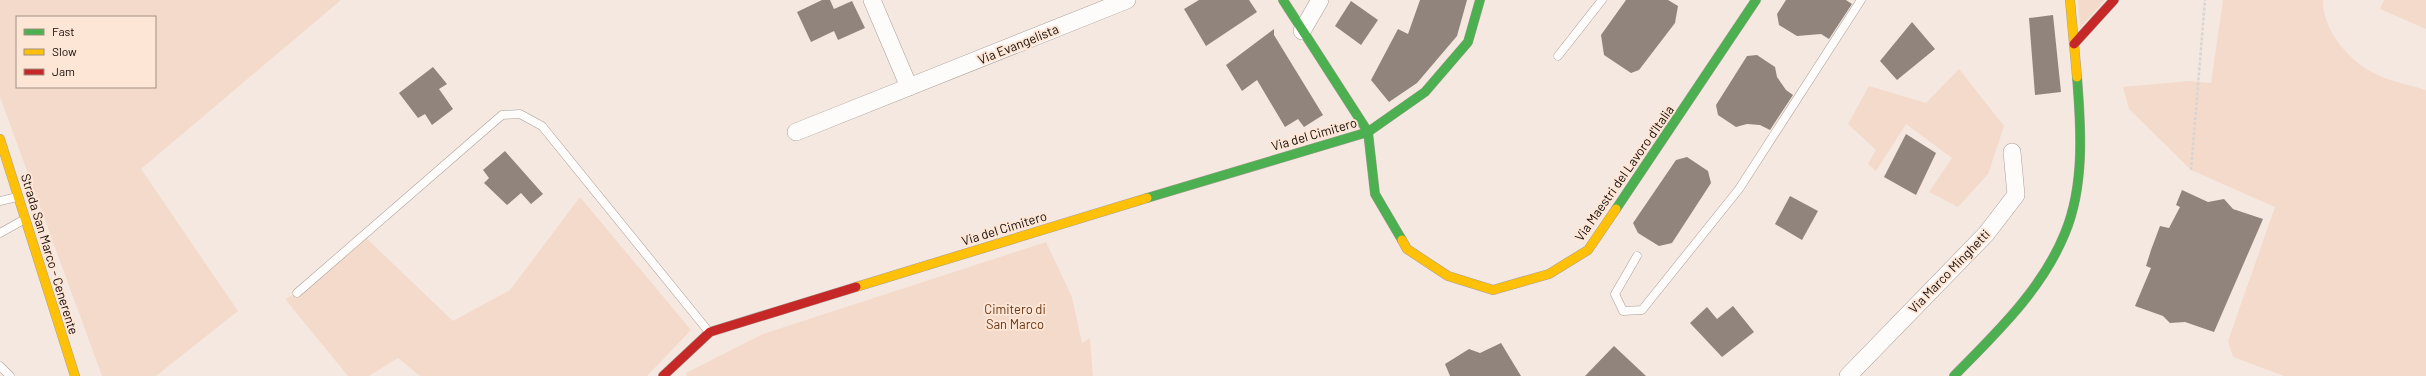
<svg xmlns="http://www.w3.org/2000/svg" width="2426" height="376" viewBox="0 0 2426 376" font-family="Barlow,sans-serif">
  <rect width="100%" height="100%" fill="#f5e8e0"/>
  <!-- green -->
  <g fill="#f4daca" fill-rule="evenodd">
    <path d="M0,0H341L141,169L238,311L156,376H102L0,97ZM17,17H155V87H17Z"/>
    <polygon points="2078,0 2105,0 2080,28"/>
    <path d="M2223,0H2323C2322,30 2351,64 2378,75C2393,82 2410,85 2426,90V376H2284L2233,357L2228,341L2275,207L2191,170L2129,109L2123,87L2189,81L2211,83Z"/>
    <polygon points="2384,0 2426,0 2426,29 2380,9"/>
    <polygon points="1959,69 2004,126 1988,174 1958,207 1929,192 1952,158 1906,124 1876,171 1868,164 1876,150 1848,124 1869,86 1926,103"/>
    <polygon points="580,197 691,330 647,376 420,376 398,358 369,376 348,376 285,299 297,293 363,235 453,321 510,290"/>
    <polygon points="1046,242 1072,297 1082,343 1090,338 1093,376 687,376 686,373 763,334"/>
  </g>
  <!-- building -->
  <g fill="#90847d">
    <polygon points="822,0 830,0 834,9 852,1 865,28 838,40 834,31 811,42 797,12"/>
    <polygon points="1199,0 1249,0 1257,12 1206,46 1184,9"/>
    <polygon points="1420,0 1467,0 1457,36 1417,83 1389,102 1371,80 1398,29 1408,34"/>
    <polygon points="1626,0 1668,0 1678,6 1675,23 1639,70 1631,73 1604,55 1601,35"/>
    <polygon points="1786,0 1846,0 1852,4 1829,39 1821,34 1797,36 1779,25 1777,14"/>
    <polygon points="1351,1 1378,20 1361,45 1335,26"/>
    <polygon points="2053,15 2061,92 2035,95 2029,18"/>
    <polygon points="1912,22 1935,49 1897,80 1880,61"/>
    <polygon points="1274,29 1274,35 1323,115 1304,127 1298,119 1285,127 1257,80 1242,91 1226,65"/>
    <polygon points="1757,55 1775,67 1777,77 1786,90 1793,95 1770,130 1760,125 1747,124 1736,127 1718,115 1716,105 1747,56"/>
    <polygon points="433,67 447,84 439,89 453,109 432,125 425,114 418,118 399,93"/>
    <polygon points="1906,134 1936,153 1916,195 1884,177"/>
    <polygon points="505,151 543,194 531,204 521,193 507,205 484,183 489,178 483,170"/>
    <polygon points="1687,157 1708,171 1711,183 1672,243 1659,246 1638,233 1633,223 1676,160"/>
    <polygon points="2182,190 2208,202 2224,199 2233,209 2263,219 2214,332 2185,322 2170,323 2163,316 2135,306 2151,268 2146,266 2151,250 2160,226 2169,228 2180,207 2176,205"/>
    <polygon points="1790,196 1818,211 1802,240 1775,224"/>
    <polygon points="1733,306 1754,332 1722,357 1690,323 1707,307 1717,319"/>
    <polygon points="1501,343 1521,376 1450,376 1445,364 1469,349 1480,353"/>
    <polygon points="1614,346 1646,376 1585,376"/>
  </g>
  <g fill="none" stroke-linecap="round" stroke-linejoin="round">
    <!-- lane casing -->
    <g stroke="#a99f99" stroke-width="9">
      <g id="lane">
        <polyline points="1558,56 1602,0"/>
        <polyline points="0,201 17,197"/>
        <polyline points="0,233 25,219"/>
        <polyline points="1637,256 1615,294 1623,311 1642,310 1739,189 1861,0"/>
        <polyline points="297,293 502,115 520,114 542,126 709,332"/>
        <polyline points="0,366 10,376"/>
      </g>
    </g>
    <!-- street casing -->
    <g stroke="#a99f99" stroke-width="18">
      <g id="street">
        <polyline points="872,0 909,87"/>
        <polyline points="1302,31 1320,0"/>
        <polyline points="796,132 1127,0"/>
        <polyline points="1848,376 1986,234 2016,195 2012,152"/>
      </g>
    </g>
    <!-- fast casing -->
    <g stroke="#a99f99" stroke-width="10">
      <g id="fast">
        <polyline points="1283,0 1368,132 1375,194 1402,240"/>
        <polyline points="1147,198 1368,132 1425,92 1468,42 1480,0"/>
        <polyline points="1616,209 1756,0"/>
        <path d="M1954,376C1996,333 2042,290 2065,233C2085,185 2081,127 2077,77"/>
      </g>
    </g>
    <!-- slow casing -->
    <g stroke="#a99f99" stroke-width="10">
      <g id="slow">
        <polyline points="2070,0 2077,77"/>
        <polyline points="0,139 75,376"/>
        <polyline points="1402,240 1407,249 1448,276 1493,290 1549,274 1588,250 1616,209"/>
        <polyline points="856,287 1147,198"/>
      </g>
    </g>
    <!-- jam casing -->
    <g stroke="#a99f99" stroke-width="10">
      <g id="jam">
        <polyline points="2074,44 2114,0"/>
        <polyline points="663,376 710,332 856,287"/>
      </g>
    </g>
    <!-- path -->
    <polyline stroke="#d8d4d2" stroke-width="2.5" stroke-dasharray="3 2" stroke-linecap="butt" points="2191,170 2205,0"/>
    <!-- lane -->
    <use href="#lane" stroke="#fefcfa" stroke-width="8"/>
    <!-- street -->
    <use href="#street" stroke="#fefcfa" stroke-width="17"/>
    <!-- fast -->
    <use href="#fast" stroke="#4caf50" stroke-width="9"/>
    <!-- slow -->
    <use href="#slow" stroke="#ffc107" stroke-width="9"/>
    <!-- jam -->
    <use href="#jam" stroke="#c62828" stroke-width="9"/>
  </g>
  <g text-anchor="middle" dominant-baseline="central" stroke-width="4" stroke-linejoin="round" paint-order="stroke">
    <!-- street labels -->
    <g font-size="13" fill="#140c07" stroke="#fee6d7">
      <text transform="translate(1018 44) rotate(-22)">Via Evangelista</text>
      <text transform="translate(1314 134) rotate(-16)">Via del Cimitero</text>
      <text transform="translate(1624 173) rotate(-55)">Via Maestri del Lavoro d'Italia</text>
      <text transform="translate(1004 228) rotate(-17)">Via del Cimitero</text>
      <text transform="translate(50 254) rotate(73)">Strada San Marco - Cenerente</text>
      <text transform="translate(1949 271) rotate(-46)">Via Marco Minghetti</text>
    </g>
    <!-- park labels -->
    <g font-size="13" fill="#693611" stroke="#fee6d7">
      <text x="1015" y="309">Cimitero di<tspan x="1015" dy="15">San Marco</tspan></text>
    </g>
  </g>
  <!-- legend -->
  <rect x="16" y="16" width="140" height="72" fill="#fee6d7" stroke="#a08f84"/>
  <rect x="24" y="29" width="20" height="6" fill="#4caf50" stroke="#a08f84"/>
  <text x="52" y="36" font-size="12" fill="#140c07">Fast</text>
  <rect x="24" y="49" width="20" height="6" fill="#ffc107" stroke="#a08f84"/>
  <text x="52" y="56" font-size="12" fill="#140c07">Slow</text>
  <rect x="24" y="69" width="20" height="6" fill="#c62828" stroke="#a08f84"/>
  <text x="52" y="76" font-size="12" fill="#140c07">Jam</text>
</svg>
